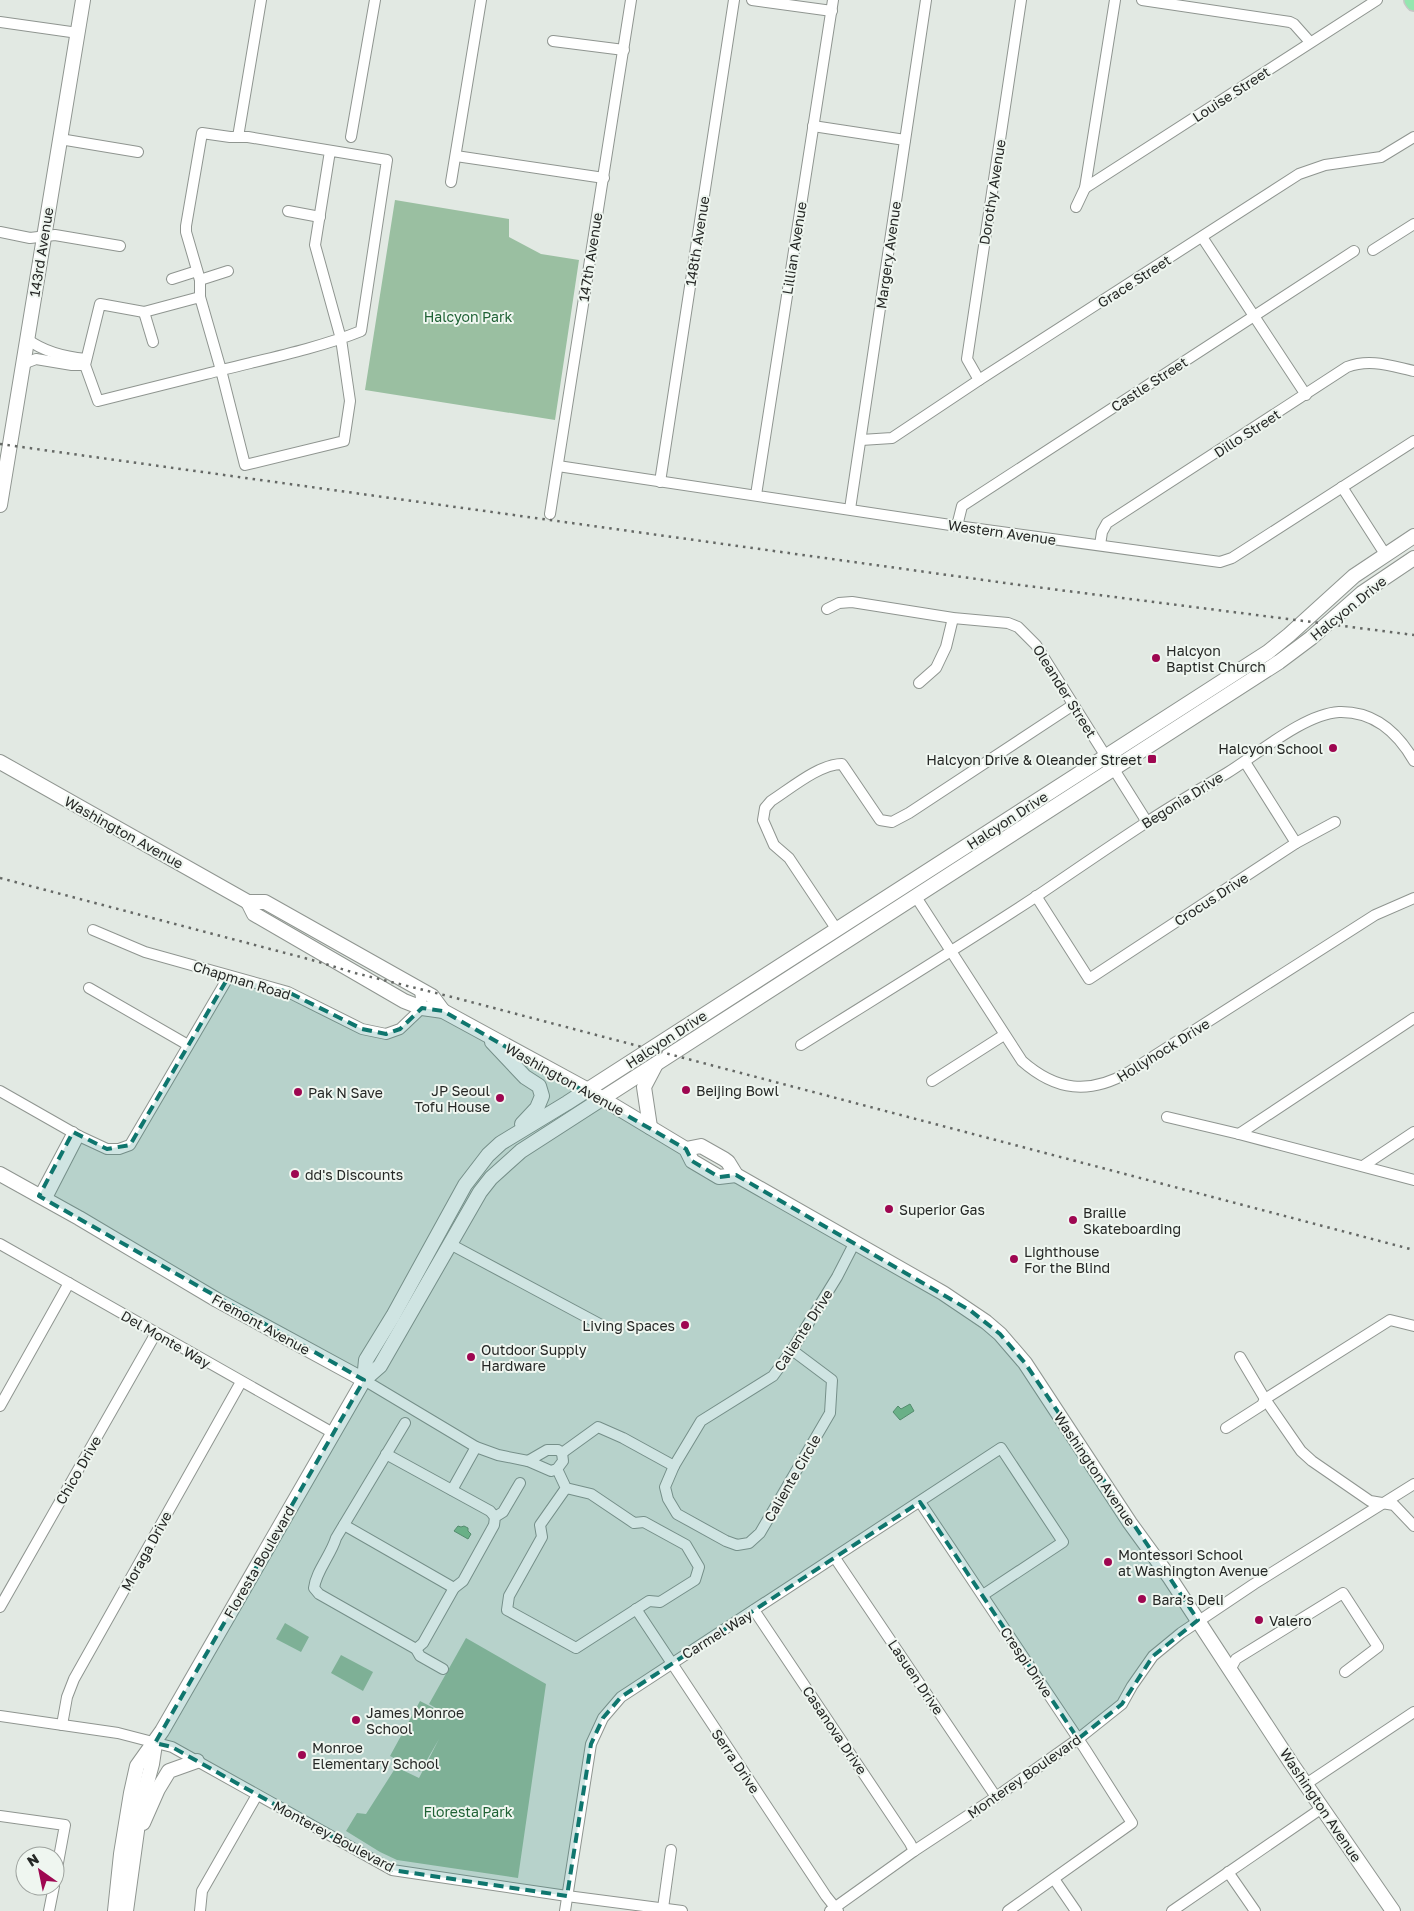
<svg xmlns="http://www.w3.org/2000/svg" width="1414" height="1911" viewBox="0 0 1414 1911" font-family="'Golos Text',sans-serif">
  <rect width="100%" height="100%" fill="#e2e9e3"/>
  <!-- green -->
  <g fill="#9abfa1">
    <polygon points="395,200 509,219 509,237 541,254 579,260 555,420 365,390"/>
    <polygon points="285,1623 309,1637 301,1652 276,1639"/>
    <polygon points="466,1638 546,1684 518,1878 397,1860 380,1852 346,1831 357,1813 366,1814 396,1767 419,1778 439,1739 420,1772 390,1756 420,1701 451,1717 429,1704"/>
    <polygon points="341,1655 373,1672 363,1691 331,1673"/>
  </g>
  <!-- water -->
  <g fill="#80be8e" stroke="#65916e">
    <polygon points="910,1404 914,1411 900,1420 893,1412 898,1406 901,1409"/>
    <polygon points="458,1526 461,1527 464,1526 468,1528 468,1531 471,1534 468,1539 454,1531"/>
  </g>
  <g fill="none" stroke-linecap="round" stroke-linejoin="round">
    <!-- street casing -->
    <g stroke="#8f9590" stroke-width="12">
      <g id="street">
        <polyline points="752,0 832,11"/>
        <polyline points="1142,0 1290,22 1294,24 1310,42"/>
        <polyline points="0,22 78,33"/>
        <polyline points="553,41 624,50"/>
        <polyline points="813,126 905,140"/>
        <polyline points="238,137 261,0"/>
        <polyline points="351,137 375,0"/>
        <polyline points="60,139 138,152"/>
        <polyline points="456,156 604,178"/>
        <polyline points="451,182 481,0"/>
        <polyline points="1085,188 1377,0"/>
        <polyline points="1076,207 1085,188 1115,0"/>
        <polyline points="288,211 320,217"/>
        <polyline points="0,232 30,238 55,235 120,246"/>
        <polyline points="1202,237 1306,395"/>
        <polyline points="1373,250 1414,224"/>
        <polyline points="172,279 197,271"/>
        <polyline points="200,280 228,271"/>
        <path d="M200,297L144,312L100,304L85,365L98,401L206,374C255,361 314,350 361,331L387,160L248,137H230L202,133L186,226V232L200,280V297L221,370L245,465L344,441L350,401L341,339L315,245L330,151"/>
        <polyline points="144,312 153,342"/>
        <path d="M27,339C44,352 65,357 86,359"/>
        <polyline points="23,364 36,359 72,365 85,365"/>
        <polyline points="979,380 967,359 1021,0"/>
        <polyline points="861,440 892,438 979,380 1299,174 1325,165 1381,157 1414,137"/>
        <polyline points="558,466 957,526 1220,562 1232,558 1414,441"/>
        <polyline points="660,482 734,0"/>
        <polyline points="1342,487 1385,554"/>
        <polyline points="756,495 833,0"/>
        <polyline points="850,509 926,0"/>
        <polyline points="550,514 631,0"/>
        <polyline points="957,526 962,506 1354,251"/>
        <path d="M1100,545L1102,532L1107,523L1347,367C1370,358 1391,366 1414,371"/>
        <polyline points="827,609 839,603 852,602 953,618 1008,623 1018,627 1036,645 1147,822"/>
        <polyline points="919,683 936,668 946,647 953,618"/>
        <polyline points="1245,762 1296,843"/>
        <polyline points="1036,896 1089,979 1296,843 1335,822"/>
        <path d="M916,897L1022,1061C1056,1091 1089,1095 1129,1072L1375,915L1414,898"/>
        <polyline points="93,930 145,952 288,992 362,1029 386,1034 400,1029 422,1008 420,990"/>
        <path d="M837,930L789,858L774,845L763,820L765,808L771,801C790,789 819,764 842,764L880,820L892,822L909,813L1073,705"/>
        <polyline points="89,988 188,1045"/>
        <path d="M801,1045C879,996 959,947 1037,896C1074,871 1110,846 1147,822C1173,805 1200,789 1227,773C1258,754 1304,714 1339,712C1374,711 1398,733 1414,761"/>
        <polyline points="932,1081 1004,1035"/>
        <polyline points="0,1091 79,1136 107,1149 119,1149 130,1145 229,976"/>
        <polyline points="1167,1117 1239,1134 1414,1180"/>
        <polyline points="1239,1134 1414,1018"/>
        <polyline points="1363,1166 1414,1132"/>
        <polyline points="39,1196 73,1132"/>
        <polyline points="46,1200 79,1136"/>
        <polyline points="0,1244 333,1433"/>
        <polyline points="450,1244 605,1327"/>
        <polyline points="792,1350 832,1380 830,1413 760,1533 749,1543 737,1545 726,1541 677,1514 668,1499 665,1487 674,1466 701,1421 773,1376 792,1350 837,1277 855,1242"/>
        <polyline points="1240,1357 1265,1399 1301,1451 1312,1461 1370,1501 1394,1505 1414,1526"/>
        <polyline points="364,1380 476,1447 498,1455 528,1461"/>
        <polyline points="0,1406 69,1283"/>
        <path d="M405,1423L336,1538C331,1555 316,1571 314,1588L319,1594L416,1649L420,1656L443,1669"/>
        <polyline points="1226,1428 1262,1405 1265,1399 1390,1320 1414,1326"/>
        <polygon points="547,1450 558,1450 562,1453 563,1461 557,1469 551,1471 528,1461"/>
        <polyline points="562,1453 598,1427 623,1438 674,1466"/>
        <polyline points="386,1454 490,1511 495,1517"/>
        <polyline points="557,1469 566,1488 591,1494 634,1523 644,1522 686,1545 699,1567 695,1580 660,1602 649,1601 576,1648 507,1610 509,1596 542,1537 540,1525 566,1488"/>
        <polyline points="452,1490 476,1447"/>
        <polyline points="920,1502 1085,1749 1132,1823 1008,1911"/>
        <polyline points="344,1525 454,1588"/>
        <polyline points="835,1558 996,1797"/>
        <polyline points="0,1607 156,1333"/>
        <polyline points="636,1609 826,1896 838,1911"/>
        <polyline points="754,1610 910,1843 914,1851"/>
        <polyline points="416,1649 423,1643 454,1588 463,1581 494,1525 495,1517 503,1512 520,1483"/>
        <polyline points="1230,1670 1236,1659 1343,1593 1378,1647 1345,1672"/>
        <polyline points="0,1716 118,1733 172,1747 392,1870 567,1896 682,1911"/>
        <polyline points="62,1725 67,1697 74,1679 241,1382"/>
        <polyline points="1306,1784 1414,1712"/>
        <polyline points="0,1816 65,1825 55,1879"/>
        <polyline points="1228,1872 1255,1911"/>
        <polyline points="1054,1879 1076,1911"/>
        <polyline points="663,1908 671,1850"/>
        <polyline points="49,1911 54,1886"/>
        <polyline points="200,1911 202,1891 257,1795"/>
        <polyline points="565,1911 591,1744 603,1718 621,1697 1001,1448 1063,1542 983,1595"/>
        <polyline points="830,1911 914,1851 996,1797 1078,1739 1122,1704 1132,1686 1153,1656 1181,1633 1254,1584 1414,1484"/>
        <polyline points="1172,1911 1322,1808"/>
      </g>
    </g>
    <!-- secondary casing -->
    <g stroke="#8f9590" stroke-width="16">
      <g id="secondary">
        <polyline points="0,505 83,0"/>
        <polyline points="0,762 248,902 265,902 432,996 443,1011"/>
        <polyline points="248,902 254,914 404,1001 422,1008 443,1011 588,1090 686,1149 692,1161 719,1177 736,1175"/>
        <polyline points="492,1042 525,1077 539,1086 542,1096 537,1108 522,1124"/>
        <polyline points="650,1127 644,1087 655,1066"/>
        <polyline points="686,1149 701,1146 724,1159 728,1162 736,1175 943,1293 986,1322 1000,1334 1025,1363 1130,1523 1170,1578 1291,1763 1393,1911"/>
        <polyline points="0,1174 79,1218 217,1300 364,1380"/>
        <polyline points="364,1380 366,1360 393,1316 465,1185 488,1155 501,1143 567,1103 1268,652 1289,635 1354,576 1414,536"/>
        <polyline points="143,1823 158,1789 169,1771 197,1761"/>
        <polyline points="115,1911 121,1854 131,1793 137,1766 162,1731 364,1380 380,1366 480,1192 491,1178 521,1151 1279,662 1311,638 1362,593 1414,558"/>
        <polyline points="126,1911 140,1809 152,1764 155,1744"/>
      </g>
    </g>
    <!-- primary casing -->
    <g stroke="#c6c7c6" stroke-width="18">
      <polyline id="primary" points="1412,0 1414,3"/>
    </g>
    <!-- street -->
    <use href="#street" stroke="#fff" stroke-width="10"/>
    <!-- secondary -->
    <use href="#secondary" stroke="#fff" stroke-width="14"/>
    <!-- primary -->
    <use href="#primary" stroke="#94e6af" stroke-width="15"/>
    <!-- rail -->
    <g stroke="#656865" stroke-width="2.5" stroke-dasharray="2.5 5" stroke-linecap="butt">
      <polyline points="0,444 1020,585 1414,635"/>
      <polyline points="0,878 312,960 355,973 452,997 1414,1250"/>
    </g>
  </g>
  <!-- marked area -->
  <path fill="#0f766e" fill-opacity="0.2" stroke="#0f766e" stroke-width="4" stroke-dasharray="10 6" stroke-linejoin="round" d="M229,976L288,992L362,1029L386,1034L400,1029L422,1008L443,1011L686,1149L692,1161L719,1177L736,1175L971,1311L1000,1334L1025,1363L1198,1620L1153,1656L1122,1704L1078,1739L920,1502L621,1697L603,1718L591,1744L567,1896L392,1870L172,1747L155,1743L364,1380L39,1196L73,1132L107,1149L130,1145Z"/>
  <!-- markers -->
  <g fill="#9e0751" stroke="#eff6f0" stroke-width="2">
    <circle cx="1156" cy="658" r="5"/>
    <circle cx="1333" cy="748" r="5"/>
    <rect x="1147" y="754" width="10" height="10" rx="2.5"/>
    <circle cx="686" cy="1090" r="5"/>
    <circle cx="298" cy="1092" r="5"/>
    <circle cx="500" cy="1098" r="5"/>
    <circle cx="295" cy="1174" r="5"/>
    <circle cx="889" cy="1209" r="5"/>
    <circle cx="1073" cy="1220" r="5"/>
    <circle cx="1014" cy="1259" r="5"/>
    <circle cx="685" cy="1325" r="5"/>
    <circle cx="471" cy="1357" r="5"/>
    <circle cx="1108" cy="1562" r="5"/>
    <circle cx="1142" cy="1599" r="5"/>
    <circle cx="1259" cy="1620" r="5"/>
    <circle cx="356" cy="1720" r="5"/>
    <circle cx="302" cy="1755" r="5"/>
  </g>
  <g text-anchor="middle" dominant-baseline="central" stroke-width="4" stroke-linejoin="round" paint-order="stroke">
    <!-- street labels -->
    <g font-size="14" fill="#252725" stroke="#eff6f0">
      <text transform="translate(1231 94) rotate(-33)">Louise Street</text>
      <text transform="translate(992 192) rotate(-81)">Dorothy Avenue</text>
      <text transform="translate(697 241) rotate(-81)">148th Avenue</text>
      <text transform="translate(794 248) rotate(-81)">Lillian Avenue</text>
      <text transform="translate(41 252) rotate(-81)">143rd Avenue</text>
      <text transform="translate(888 255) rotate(-82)">Margery Avenue</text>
      <text transform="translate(590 257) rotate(-81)">147th Avenue</text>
      <text transform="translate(1134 281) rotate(-33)">Grace Street</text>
      <text transform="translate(1149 384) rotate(-33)">Castle Street</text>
      <text transform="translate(1247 433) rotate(-33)">Dillo Street</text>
      <text transform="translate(1002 532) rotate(8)">Western Avenue</text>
      <text transform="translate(1348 608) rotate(-39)">Halcyon Drive</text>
      <text transform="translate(1065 691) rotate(58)">Oleander Street</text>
      <text transform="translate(1182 800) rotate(-32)">Begonia Drive</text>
      <text transform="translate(1007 820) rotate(-33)">Halcyon Drive</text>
      <text transform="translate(124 832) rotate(29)">Washington Avenue</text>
      <text transform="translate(1211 899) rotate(-33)">Crocus Drive</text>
      <text transform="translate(242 980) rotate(17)">Chapman Road</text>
      <text transform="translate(666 1039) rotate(-33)">Halcyon Drive</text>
      <text transform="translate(1163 1050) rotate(-32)">Hollyhock Drive</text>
      <text transform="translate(565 1079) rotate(29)">Washington Avenue</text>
      <text transform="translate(261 1324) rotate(29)">Fremont Avenue</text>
      <text transform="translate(803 1330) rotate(-57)">Caliente Drive</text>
      <text transform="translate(166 1339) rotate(30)">Del Monte Way</text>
      <text transform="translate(1095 1469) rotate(56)">Washington Avenue</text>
      <text transform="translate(78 1470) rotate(-60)">Chico Drive</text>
      <text transform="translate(792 1478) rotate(-60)">Caliente Circle</text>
      <text transform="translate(146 1551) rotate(-61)">Moraga Drive</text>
      <text transform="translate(259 1562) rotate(-60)">Floresta Boulevard</text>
      <text transform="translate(717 1634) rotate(-32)">Carmel Way</text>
      <text transform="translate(1027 1662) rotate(56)">Crespi Drive</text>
      <text transform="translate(916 1677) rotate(56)">Lasuen Drive</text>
      <text transform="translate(835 1730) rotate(56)">Casanova Drive</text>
      <text transform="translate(736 1761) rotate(56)">Serra Drive</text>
      <text transform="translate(1024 1776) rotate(-35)">Monterey Boulevard</text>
      <text transform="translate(1321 1805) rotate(56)">Washington Avenue</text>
      <text transform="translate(334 1836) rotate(28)">Monterey Boulevard</text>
    </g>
    <!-- park labels -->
    <g font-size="14" fill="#1f6235" stroke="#eff6f0">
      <text x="468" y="316">Halcyon Park</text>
      <text x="468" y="1811">Floresta Park</text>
    </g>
    <!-- poi labels -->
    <g font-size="14" fill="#252725" stroke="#eff6f0" text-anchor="start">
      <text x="1166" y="650">Halcyon<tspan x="1166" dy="16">Baptist Church</tspan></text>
      <text x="1323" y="748" text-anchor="end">Halcyon School</text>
      <text x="1142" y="759" text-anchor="end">Halcyon Drive &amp; Oleander Street</text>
      <text x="490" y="1090" text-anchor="end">JP Seoul<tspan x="490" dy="16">Tofu House</tspan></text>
      <text x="696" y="1090">Beijing Bowl</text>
      <text x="308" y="1092">Pak N Save</text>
      <text x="305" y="1174">dd's Discounts</text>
      <text x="899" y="1209">Superior Gas</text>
      <text x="1083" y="1212">Braille<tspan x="1083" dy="16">Skateboarding</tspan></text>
      <text x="1024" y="1251">Lighthouse<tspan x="1024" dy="16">For the Blind</tspan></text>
      <text x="675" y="1325" text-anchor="end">Living Spaces</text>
      <text x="481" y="1349">Outdoor Supply<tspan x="481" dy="16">Hardware</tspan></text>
      <text x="1118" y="1554">Montessori School<tspan x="1118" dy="16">at Washington Avenue</tspan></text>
      <text x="1152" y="1599">Bara’s Deli</text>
      <text x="1269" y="1620">Valero</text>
      <text x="366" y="1712">James Monroe<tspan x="366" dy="16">School</tspan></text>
      <text x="312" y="1747">Monroe<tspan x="312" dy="16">Elementary School</tspan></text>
    </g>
  </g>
  <!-- north arrow -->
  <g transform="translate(40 1871) rotate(327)"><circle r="24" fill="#eff6f0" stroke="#9ea39f"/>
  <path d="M0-4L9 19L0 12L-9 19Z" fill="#9e0751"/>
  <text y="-8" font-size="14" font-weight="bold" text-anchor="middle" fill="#252725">N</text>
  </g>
</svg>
